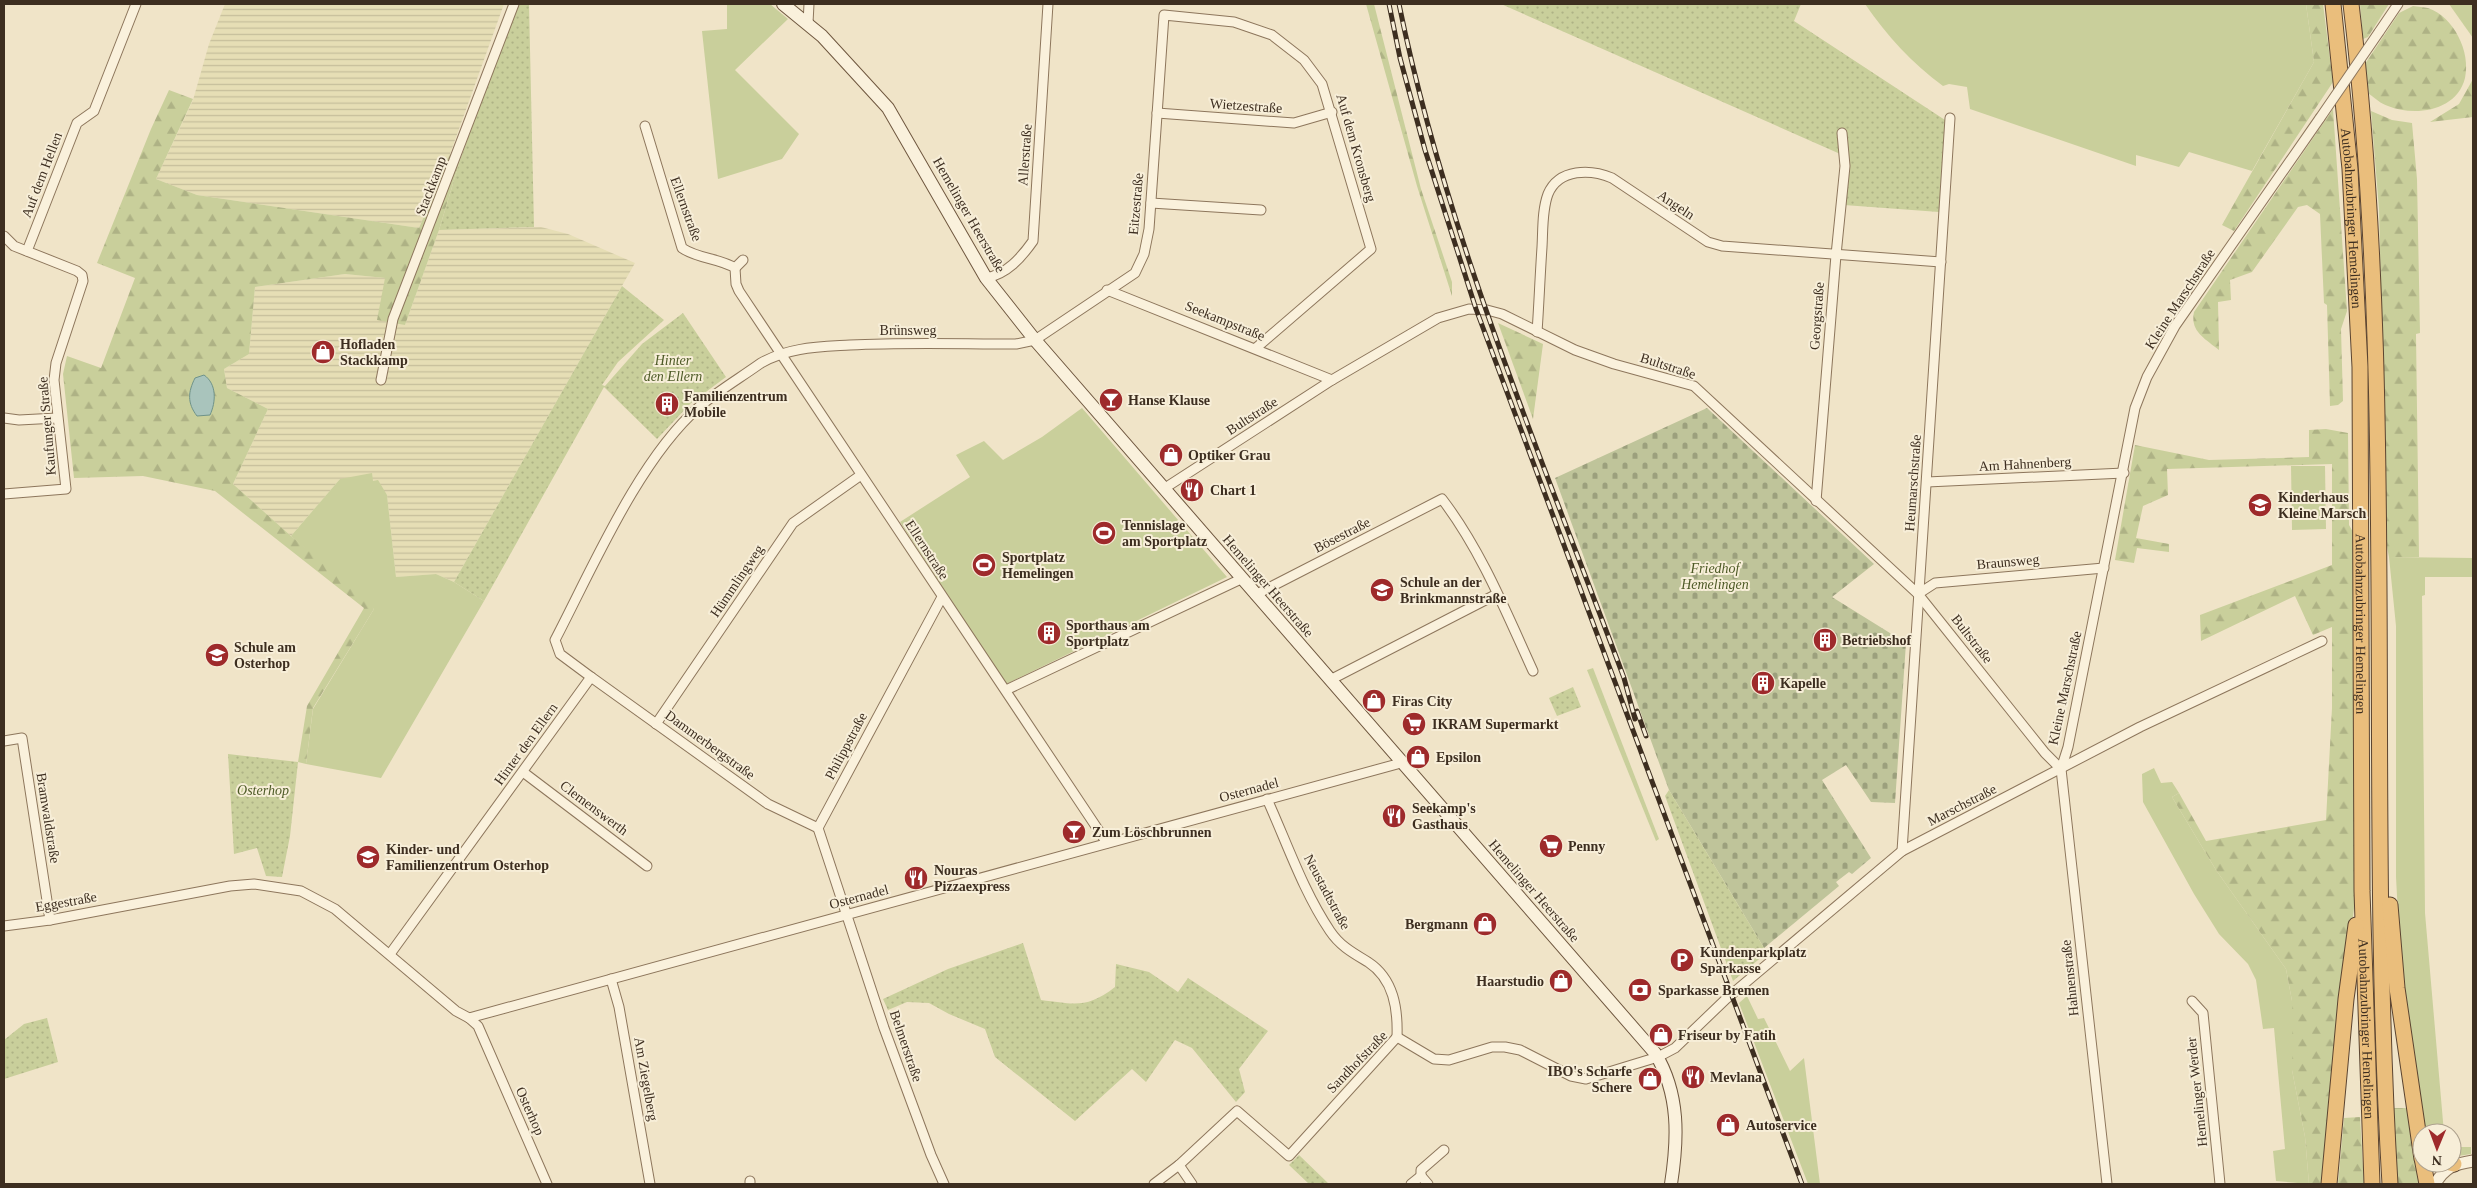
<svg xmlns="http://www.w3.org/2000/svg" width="2477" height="1188" viewBox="0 0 2477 1188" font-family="'Times New Roman',serif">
  <defs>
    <pattern id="farmland-rules" width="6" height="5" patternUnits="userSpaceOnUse" patternTransform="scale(1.25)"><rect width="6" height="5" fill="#e6deb5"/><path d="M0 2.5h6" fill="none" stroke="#c6bf9b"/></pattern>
    <pattern id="forest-firs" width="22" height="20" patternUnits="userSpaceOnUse" patternTransform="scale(1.25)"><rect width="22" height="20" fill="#c9cf9b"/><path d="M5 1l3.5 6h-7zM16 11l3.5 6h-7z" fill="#aeb285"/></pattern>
    <pattern id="cemetery-stones" width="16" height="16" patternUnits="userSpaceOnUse" patternTransform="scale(1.25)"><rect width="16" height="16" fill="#bfc49a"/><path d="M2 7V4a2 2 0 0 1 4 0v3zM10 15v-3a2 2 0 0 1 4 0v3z" fill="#9ca07d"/></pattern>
    <pattern id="park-dots" width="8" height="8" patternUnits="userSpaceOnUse" patternTransform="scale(1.25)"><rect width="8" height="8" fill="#c9cf9b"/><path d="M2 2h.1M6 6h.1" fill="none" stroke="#aeb285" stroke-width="1.8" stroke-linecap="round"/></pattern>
  </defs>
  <rect width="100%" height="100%" fill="#f0e4c8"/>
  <!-- farmland -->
  <g fill="url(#farmland-rules)">
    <polygon points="225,4 504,4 450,154 419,228 197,195 156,179 193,100 209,44"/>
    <polygon points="541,227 568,234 635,263 454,582 436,574 396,577 387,495 373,481 340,479 291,536 233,484 268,409 227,388 224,369 249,354 255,287 345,274 386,278 405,325 439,230"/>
  </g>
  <!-- grass -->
  <g fill="#c9cf9b">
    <polygon points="727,4 770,4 788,19 735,70 799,134 782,159 718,179 702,31 727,29"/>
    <path d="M1865,4H2306L2314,62L2252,171L2189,152L2179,167L2136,155V166L1970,109L1967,87L1949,84L1943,86C1912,63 1887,36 1865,4Z"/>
    <polygon points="2449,4 2473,4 2473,38"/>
    <polygon points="1082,408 1227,577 1006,684 900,522 970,477 956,455 984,441 1003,460 1042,437"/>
    <polygon points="2291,466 2325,466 2326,529 2292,530"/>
    <polygon points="372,473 373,481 378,480 387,495 396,577 436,574 454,582 484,601 381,778 306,764 313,709 374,609 291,536 340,479"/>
    <polygon points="2389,557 2473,558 2473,577 2425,577 2425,595 2422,596 2425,913 2444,1133 2426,1133 2425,1129 2408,1018 2399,934 2396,877 2396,626"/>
    <polygon points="1593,668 1659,839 1656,841 1587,670"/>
    <polygon points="2154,768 2161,783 2172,782 2179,793 2172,797 2216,870 2286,969 2292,1001 2292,1070 2305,1137 2309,1184 2276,1181 2273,1151 2285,1149 2274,1028 2263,1029 2256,980 2248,964 2219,934 2194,894 2143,802 2142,774"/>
    <polygon points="1747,996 1758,1019 1764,1018 1790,1071 1804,1058 1820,1184 1808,1184 1739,1003"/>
    <polygon points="2452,1147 2471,1147 2471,1154 2452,1157"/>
  </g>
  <!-- forest -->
  <g fill="url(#forest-firs)">
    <polygon points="1366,4 1374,4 1421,189 1452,282 1452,296 1417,186"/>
    <polygon points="2306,4 2323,4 2333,82 2234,231 2222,225 2314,62"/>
    <polygon points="2360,4 2389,4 2368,37 2363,39"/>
    <path d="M2413,6C2418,7 2424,7 2428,8C2454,17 2471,52 2465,78C2457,111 2415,117 2388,106C2381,104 2375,98 2369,94L2365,64L2399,13Z"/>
    <polygon points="2473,79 2473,117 2430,122 2459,104"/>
    <polygon points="169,90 193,99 156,179 197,195 419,228 450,154 461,157 439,230 405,325 377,320 385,278 345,274 255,287 249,354 224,369 227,388 268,409 233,484 291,536 367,598 374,609 313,708 306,764 298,762 307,706 364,608 215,491 143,476 74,478 63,374 67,356 101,368 135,278 97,263 151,129"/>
    <path d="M2333,109L2347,311L2341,329L2343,401L2338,405L2330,406L2327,305L2324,303L2320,214L2307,205L2298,207L2252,272L2230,280L2231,300L2218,302L2219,350C2204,338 2190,331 2194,312Z"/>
    <polygon points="2371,111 2392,120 2412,123 2417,179 2420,333 2416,334 2419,557 2389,557 2387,547 2379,209"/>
    <polygon points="1498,323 1543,344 1533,419"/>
    <polygon points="2326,429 2348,433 2349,525 2353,532 2355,901 2346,969 2325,1184 2309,1184 2305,1137 2292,1070 2292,1001 2286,969 2216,870 2172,797 2179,793 2206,841 2326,820 2332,708 2332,627 2313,635 2295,596 2201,641 2200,615 2332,565 2332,464 2167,469 2168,495 2143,506 2136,538 2169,544 2169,552 2137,548 2134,563 2115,560 2135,445 2209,460 2309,457 2309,430"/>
    <polygon points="2393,1108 2408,1108 2420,1184 2396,1184"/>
    <polygon points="2360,1117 2364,1184 2338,1184 2344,1118"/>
  </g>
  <!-- cemetery -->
  <polygon fill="url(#cemetery-stones)" points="1707,408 1874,564 1832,597 1906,643 1895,803 1871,802 1846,765 1822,780 1871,858 1852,874 1849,872 1836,882 1839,886 1764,948 1669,790 1555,478"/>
  <!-- park -->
  <g fill="url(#park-dots)">
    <polygon points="517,4 529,4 534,227 439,230 461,157"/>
    <polygon points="1501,4 1801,4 1794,21 1945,120 1939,212 1844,205 1847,157"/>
    <polygon points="622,286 664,320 618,362 602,385 605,386 642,344 683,313 726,377 691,403 657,439 604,387 484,601 454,582"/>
    <polygon points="1573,687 1581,707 1557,716 1549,698"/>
    <polygon points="228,754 298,762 290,836 282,877 266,876 257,848 234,854"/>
    <polygon points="1669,790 1764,948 1762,951 1764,955 1733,981 1665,796"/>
    <path d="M1023,943L1041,1000C1074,1004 1087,1009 1115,987L1116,964L1149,972L1178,992L1188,978L1268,1031L1239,1069L1245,1092L1236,1102L1192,1048L1175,1040L1146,1082L1132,1069L1075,1121L995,1057L985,1029L949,1014L929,1003L907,1002L888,1010L883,999L948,969Z"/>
    <polygon points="47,1018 58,1062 4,1079 4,1040 24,1024"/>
    <polygon points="1299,1155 1329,1184 1309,1184 1289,1165"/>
  </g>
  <!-- water -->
  <path fill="#a9c4bc" stroke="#6f938a" d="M204,375C217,384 216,402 210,415L197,416C187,403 188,392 195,378Z"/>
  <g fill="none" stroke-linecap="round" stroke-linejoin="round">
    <!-- minor casing -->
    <g stroke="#8d765c" stroke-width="11">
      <g id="minor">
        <polyline points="808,23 809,4"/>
        <polyline points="2379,32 2398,4"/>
        <polyline points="1157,113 1294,123 1332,112"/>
        <path d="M645,126L682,248C698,259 719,258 735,268L736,284L739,291L1107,843"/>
        <polyline points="1151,203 1261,210"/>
        <polyline points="4,236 14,246 77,271 82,275 83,281 56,363 54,380 66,489 4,494"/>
        <polyline points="27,251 77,123 94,111 136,4"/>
        <polyline points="735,268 743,260"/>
        <path d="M986,278C1007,274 1021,258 1033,241L1048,4"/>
        <polyline points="1107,290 1332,380"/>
        <path d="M1537,332C1539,304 1540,276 1542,247C1543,230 1542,210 1548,194C1559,168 1591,169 1612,178L1708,242L1722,246L1941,262"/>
        <polyline points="381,380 393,319 514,4"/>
        <polyline points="4,418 19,420 57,418"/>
        <polyline points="1927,482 2124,473"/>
        <polyline points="1165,488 1332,380 1438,318 1469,309 1487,310 1502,314 1575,350 1614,364 1694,386 1918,594 2045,753 2061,769"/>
        <polyline points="1816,501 1836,255 1845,166 1842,133"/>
        <polyline points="1918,594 1935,583 2104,568"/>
        <path d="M1255,595L1442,499C1481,550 1506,612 1533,671"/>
        <polyline points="942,597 818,828 884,1028 931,1155 944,1184"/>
        <polyline points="591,677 768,804 818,828"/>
        <polyline points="1330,680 1497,594"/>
        <polyline points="1006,690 1241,579"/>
        <polyline points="656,724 793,523 861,475"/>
        <polyline points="4,741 22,738 50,920"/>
        <polyline points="523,772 647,866"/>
        <path d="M1267,799C1287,843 1303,891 1330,931C1340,946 1353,953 1368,962C1394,979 1398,1009 1397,1037"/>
        <polyline points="1902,851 1950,118"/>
        <polyline points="4,926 50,920 230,886 254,884 301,891 335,909 456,1011 469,1018 478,1026 547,1184"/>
        <path d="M390,954L591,677L560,654L555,640C592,569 639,459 699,407C718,391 740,378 761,363C789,347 819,347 850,345C905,342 960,344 1016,344L1035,340L1135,273L1144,254L1149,229L1164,15L1234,22L1272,35L1304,60L1322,84L1371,249L1256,348"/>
        <polyline points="611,979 619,1007 650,1184"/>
        <polyline points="2192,1001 2203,1013 2220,1184"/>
        <polyline points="469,1018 1401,763"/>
        <polyline points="1397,1037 1434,1059 1449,1060 1492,1047 1505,1047 1520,1050 1571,1076 1586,1079 1658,1057 1675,1048 1726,999 1902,851 2140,727 2322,641"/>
        <polyline points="1179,1165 1192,1184"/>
        <polyline points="1421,1176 1421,1170 1444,1150"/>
        <polyline points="750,1181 750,1184"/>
        <polyline points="1154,1184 1179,1165 1237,1111 1289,1156 1397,1037"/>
        <polyline points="1411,1184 1421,1176 1428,1184"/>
        <polyline points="2107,1184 2061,769 2068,747 2135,408 2147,377 2175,326 2320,118"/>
      </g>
    </g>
    <!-- tertiary casing -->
    <g stroke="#8d765c" stroke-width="13">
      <path id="tertiary" d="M2435,1184C2445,1167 2454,1164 2473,1161"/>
    </g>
    <!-- secondary casing -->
    <g stroke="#6f573f" stroke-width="14">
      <path id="secondary" d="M783,4L822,36L888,108L986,278L1035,340L1655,1053C1680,1094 1678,1139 1671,1184"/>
    </g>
    <!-- trunk casing -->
    <g stroke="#5b4430" stroke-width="17">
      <g id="trunk">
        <path id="s1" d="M2333,4L2350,169L2360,367L2362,891L2372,1184"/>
        <path d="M2351,4C2398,395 2366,791 2390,1184"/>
        <polyline points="2390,905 2397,988 2422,1159"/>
        <polyline points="2423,1163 2427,1184"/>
        <polyline points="2450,1163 2454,1164"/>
        <polyline points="2329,1184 2346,999 2356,925"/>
      </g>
    </g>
    <!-- minor -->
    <use href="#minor" stroke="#faf1dc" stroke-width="9"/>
    <!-- tertiary -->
    <use href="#tertiary" stroke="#faf1dc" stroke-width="11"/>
    <!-- secondary -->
    <use href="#secondary" stroke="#faf1dc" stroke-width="12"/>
    <!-- trunk -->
    <use href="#trunk" stroke="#eabe7c" stroke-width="15"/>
    <!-- rail casing -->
    <g stroke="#3d2e20" stroke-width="5">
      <g id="rail">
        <polyline points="1389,4 1400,58 1425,150 1476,309 1802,1184"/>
        <path d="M1399,4C1446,235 1542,458 1624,678L1635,719"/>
        <polyline points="1637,711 1646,736"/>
      </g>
    </g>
    <!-- rail -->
    <use href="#rail" stroke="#f7eed8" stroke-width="3" stroke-dasharray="9" stroke-linecap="butt"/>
    <!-- minor-bridge casing -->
    <g stroke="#8d765c" stroke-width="11" stroke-linecap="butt">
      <polyline id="minor-bridge" points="2320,118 2379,32"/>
    </g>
    <!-- minor-bridge -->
    <use href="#minor-bridge" stroke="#faf1dc" stroke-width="9"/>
  </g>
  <!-- icons -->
  <defs>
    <g id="shop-disc" transform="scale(1.25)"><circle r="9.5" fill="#9e2a2b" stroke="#f7eed8"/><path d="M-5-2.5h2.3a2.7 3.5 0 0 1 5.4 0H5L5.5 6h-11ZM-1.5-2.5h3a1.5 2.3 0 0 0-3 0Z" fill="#fff"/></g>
    <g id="bar-disc" transform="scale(1.25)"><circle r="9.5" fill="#9e2a2b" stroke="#f7eed8"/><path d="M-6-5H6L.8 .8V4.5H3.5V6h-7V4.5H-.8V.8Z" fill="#fff"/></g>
    <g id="building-disc" transform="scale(1.25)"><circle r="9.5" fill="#9e2a2b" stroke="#f7eed8"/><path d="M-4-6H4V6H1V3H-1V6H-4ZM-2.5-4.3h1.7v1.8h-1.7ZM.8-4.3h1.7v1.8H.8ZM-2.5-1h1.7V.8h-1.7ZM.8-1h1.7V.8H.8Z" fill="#fff"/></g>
    <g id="restaurant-disc" transform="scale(1.25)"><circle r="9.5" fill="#9e2a2b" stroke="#f7eed8"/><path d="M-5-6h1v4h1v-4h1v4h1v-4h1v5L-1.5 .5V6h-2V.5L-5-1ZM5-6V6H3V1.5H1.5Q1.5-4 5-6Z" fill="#fff"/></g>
    <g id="school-disc" transform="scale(1.25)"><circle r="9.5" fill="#9e2a2b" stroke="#f7eed8"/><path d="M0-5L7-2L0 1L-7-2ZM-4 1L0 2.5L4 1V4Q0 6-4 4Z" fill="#fff"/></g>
    <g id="stadium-disc" transform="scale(1.25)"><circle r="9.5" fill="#9e2a2b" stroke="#f7eed8"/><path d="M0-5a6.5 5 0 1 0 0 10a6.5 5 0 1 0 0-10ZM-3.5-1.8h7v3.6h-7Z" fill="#fff"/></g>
    <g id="supermarket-disc" transform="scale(1.25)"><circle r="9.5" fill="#9e2a2b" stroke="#f7eed8"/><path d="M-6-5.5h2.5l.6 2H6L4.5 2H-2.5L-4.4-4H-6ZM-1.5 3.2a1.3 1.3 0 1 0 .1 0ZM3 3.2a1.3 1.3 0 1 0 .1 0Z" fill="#fff"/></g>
    <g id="parking-disc" transform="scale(1.25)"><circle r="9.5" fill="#9e2a2b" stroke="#f7eed8"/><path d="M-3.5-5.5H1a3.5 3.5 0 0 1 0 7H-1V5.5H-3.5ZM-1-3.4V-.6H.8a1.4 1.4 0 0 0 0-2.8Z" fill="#fff"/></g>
    <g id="bank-disc" transform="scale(1.25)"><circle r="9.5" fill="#9e2a2b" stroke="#f7eed8"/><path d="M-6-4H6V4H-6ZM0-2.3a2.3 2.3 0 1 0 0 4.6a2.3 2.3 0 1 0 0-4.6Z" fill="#fff"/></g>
  </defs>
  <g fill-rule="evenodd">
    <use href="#shop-disc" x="323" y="352"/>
    <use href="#bar-disc" x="1111" y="400"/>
    <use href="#building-disc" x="667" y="404"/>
    <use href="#shop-disc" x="1171" y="455"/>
    <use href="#restaurant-disc" x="1192" y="490"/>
    <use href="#school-disc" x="2260" y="505"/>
    <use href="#stadium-disc" x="1104" y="533"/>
    <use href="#stadium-disc" x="984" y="565"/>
    <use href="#school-disc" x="1382" y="590"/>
    <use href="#building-disc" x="1049" y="633"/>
    <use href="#building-disc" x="1825" y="640"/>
    <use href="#school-disc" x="217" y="655"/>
    <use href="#building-disc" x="1763" y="683"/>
    <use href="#shop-disc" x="1374" y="701"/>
    <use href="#supermarket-disc" x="1414" y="724"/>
    <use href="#shop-disc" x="1418" y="757"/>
    <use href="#restaurant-disc" x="1394" y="816"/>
    <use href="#bar-disc" x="1074" y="832"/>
    <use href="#supermarket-disc" x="1551" y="846"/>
    <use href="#school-disc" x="368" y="857"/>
    <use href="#restaurant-disc" x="916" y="878"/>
    <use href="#shop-disc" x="1485" y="924"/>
    <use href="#parking-disc" x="1682" y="960"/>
    <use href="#shop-disc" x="1561" y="981"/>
    <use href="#bank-disc" x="1640" y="990"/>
    <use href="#shop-disc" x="1661" y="1035"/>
    <use href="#restaurant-disc" x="1693" y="1077"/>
    <use href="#shop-disc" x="1650" y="1079"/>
    <use href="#shop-disc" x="1728" y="1125"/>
  </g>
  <g text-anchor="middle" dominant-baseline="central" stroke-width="4" stroke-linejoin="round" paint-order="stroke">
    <!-- street labels -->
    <g font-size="14" fill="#3d2e20" stroke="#f7eed8">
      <text transform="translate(1246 106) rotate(4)">Wietzestraße</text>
      <text transform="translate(1356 148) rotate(74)">Auf dem Kronsberg</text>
      <text transform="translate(1025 155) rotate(-86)">Allerstraße</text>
      <text transform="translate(42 175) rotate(-69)">Auf dem Hellen</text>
      <text transform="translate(431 186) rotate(-69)">Stackkamp</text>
      <text transform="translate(1136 204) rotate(-85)">Eitzestraße</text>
      <text transform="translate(1676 205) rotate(34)">Angeln</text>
      <text transform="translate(686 209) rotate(70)">Ellernstraße</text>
      <text transform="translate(969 215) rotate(60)">Hemelinger Heerstraße</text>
      <text stroke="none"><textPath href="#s1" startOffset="215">Autobahnzubringer Hemelingen</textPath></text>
      <text transform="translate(2180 299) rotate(-57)">Kleine Marschstraße</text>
      <text transform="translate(1817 316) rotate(-86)">Georgstraße</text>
      <text transform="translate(1225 321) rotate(22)">Seekampstraße</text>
      <text x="908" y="330">Brünsweg</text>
      <text transform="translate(1668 366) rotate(18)">Bultstraße</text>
      <text transform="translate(1252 416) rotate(-33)">Bultstraße</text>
      <text transform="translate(47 426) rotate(-95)">Kaufunger Straße</text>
      <text transform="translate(2025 464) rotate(-3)">Am Hahnenberg</text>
      <text transform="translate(1913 483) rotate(-86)">Heumarschstraße</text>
      <text transform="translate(1342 535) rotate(-27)">Bösestraße</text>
      <text transform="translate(927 550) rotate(57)">Ellernstraße</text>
      <text transform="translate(2008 562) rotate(-5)">Braunsweg</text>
      <text transform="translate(737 581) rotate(-56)">Hümmlingweg</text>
      <text transform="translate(1268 586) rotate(49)">Hemelinger Heerstraße</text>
      <text stroke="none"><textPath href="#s1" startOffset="621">Autobahnzubringer Hemelingen</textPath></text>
      <text transform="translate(1972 639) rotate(52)">Bultstraße</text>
      <text transform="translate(2065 688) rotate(-78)">Kleine Marschstraße</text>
      <text transform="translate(526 744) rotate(-54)">Hinter den Ellern</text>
      <text transform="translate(710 745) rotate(36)">Dammerbergstraße</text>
      <text transform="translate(846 746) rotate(-62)">Philippstraße</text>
      <text transform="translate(1249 790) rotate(-15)">Osternadel</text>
      <text transform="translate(1962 805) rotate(-27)">Marschstraße</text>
      <text transform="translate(594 808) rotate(37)">Clemenswerth</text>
      <text transform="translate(48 818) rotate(81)">Bramwaldstraße</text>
      <text transform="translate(1534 891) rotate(49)">Hemelinger Heerstraße</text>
      <text transform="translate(1327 892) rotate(62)">Neustadtstraße</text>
      <text transform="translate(859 897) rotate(-15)">Osternadel</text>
      <text transform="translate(66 902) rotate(-10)">Eggestraße</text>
      <text transform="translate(2070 978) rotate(-96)">Hahnenstraße</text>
      <text stroke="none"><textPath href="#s1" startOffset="1026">Autobahnzubringer Hemelingen</textPath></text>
      <text transform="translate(906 1046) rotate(71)">Belmerstraße</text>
      <text transform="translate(1357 1062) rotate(-46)">Sandhofstraße</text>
      <text transform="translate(646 1079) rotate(80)">Am Ziegelberg</text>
      <text transform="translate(2197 1092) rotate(-96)">Hemelinger Werder</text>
      <text transform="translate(530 1111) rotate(66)">Osterhop</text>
    </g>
    <!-- poi labels -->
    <g font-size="14" font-weight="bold" fill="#3d2e20" stroke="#f7eed8" text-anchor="start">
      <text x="340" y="344">Hofladen<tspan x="340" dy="16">Stackkamp</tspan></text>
      <text x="684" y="396">Familienzentrum<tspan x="684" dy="16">Mobile</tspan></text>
      <text x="1128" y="400">Hanse Klause</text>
      <text x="1188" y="455">Optiker Grau</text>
      <text x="1210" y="490">Chart 1</text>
      <text x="2278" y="497">Kinderhaus<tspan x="2278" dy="16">Kleine Marsch</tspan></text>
      <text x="1122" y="525">Tennislage<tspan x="1122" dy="16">am Sportplatz</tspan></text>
      <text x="1002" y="557">Sportplatz<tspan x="1002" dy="16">Hemelingen</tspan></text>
      <text x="1400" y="582">Schule an der<tspan x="1400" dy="16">Brinkmannstraße</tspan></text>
      <text x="1066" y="625">Sporthaus am<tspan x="1066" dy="16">Sportplatz</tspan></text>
      <text x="1842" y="640">Betriebshof</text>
      <text x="234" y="647">Schule am<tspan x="234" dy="16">Osterhop</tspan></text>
      <text x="1780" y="683">Kapelle</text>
      <text x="1392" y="701">Firas City</text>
      <text x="1432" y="724">IKRAM Supermarkt</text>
      <text x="1436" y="757">Epsilon</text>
      <text x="1412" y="808">Seekamp's<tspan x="1412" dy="16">Gasthaus</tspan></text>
      <text x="1092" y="832">Zum Löschbrunnen</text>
      <text x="1568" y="846">Penny</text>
      <text x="386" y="849">Kinder- und<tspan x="386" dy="16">Familienzentrum Osterhop</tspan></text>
      <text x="934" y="870">Nouras<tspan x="934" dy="16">Pizzaexpress</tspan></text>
      <text x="1468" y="924" text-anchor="end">Bergmann</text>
      <text x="1700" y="952">Kundenparkplatz<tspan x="1700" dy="16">Sparkasse</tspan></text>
      <text x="1544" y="981" text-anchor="end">Haarstudio</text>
      <text x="1658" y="990">Sparkasse Bremen</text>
      <text x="1678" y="1035">Friseur by Fatih</text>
      <text x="1632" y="1071" text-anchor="end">IBO's Scharfe<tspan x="1632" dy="16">Schere</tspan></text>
      <text x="1710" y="1077">Mevlana</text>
      <text x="1746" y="1125">Autoservice</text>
    </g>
    <!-- park labels -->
    <g font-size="14" font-style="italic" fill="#4d5a26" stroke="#f7eed8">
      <text x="673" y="360">Hinter<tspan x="673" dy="16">den Ellern</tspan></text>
      <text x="1715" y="568">Friedhof<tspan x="1715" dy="16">Hemelingen</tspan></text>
      <text x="263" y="790">Osterhop</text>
    </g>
  </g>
  <!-- border -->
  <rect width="2477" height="1188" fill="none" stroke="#3d2e20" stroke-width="10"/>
  <!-- north arrow -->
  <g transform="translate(2437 1148) rotate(181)"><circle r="24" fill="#f7eed8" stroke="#ada18e"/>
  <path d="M0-4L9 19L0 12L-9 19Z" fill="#9e2a2b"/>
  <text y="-8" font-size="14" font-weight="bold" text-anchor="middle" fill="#3d2e20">N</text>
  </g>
</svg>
